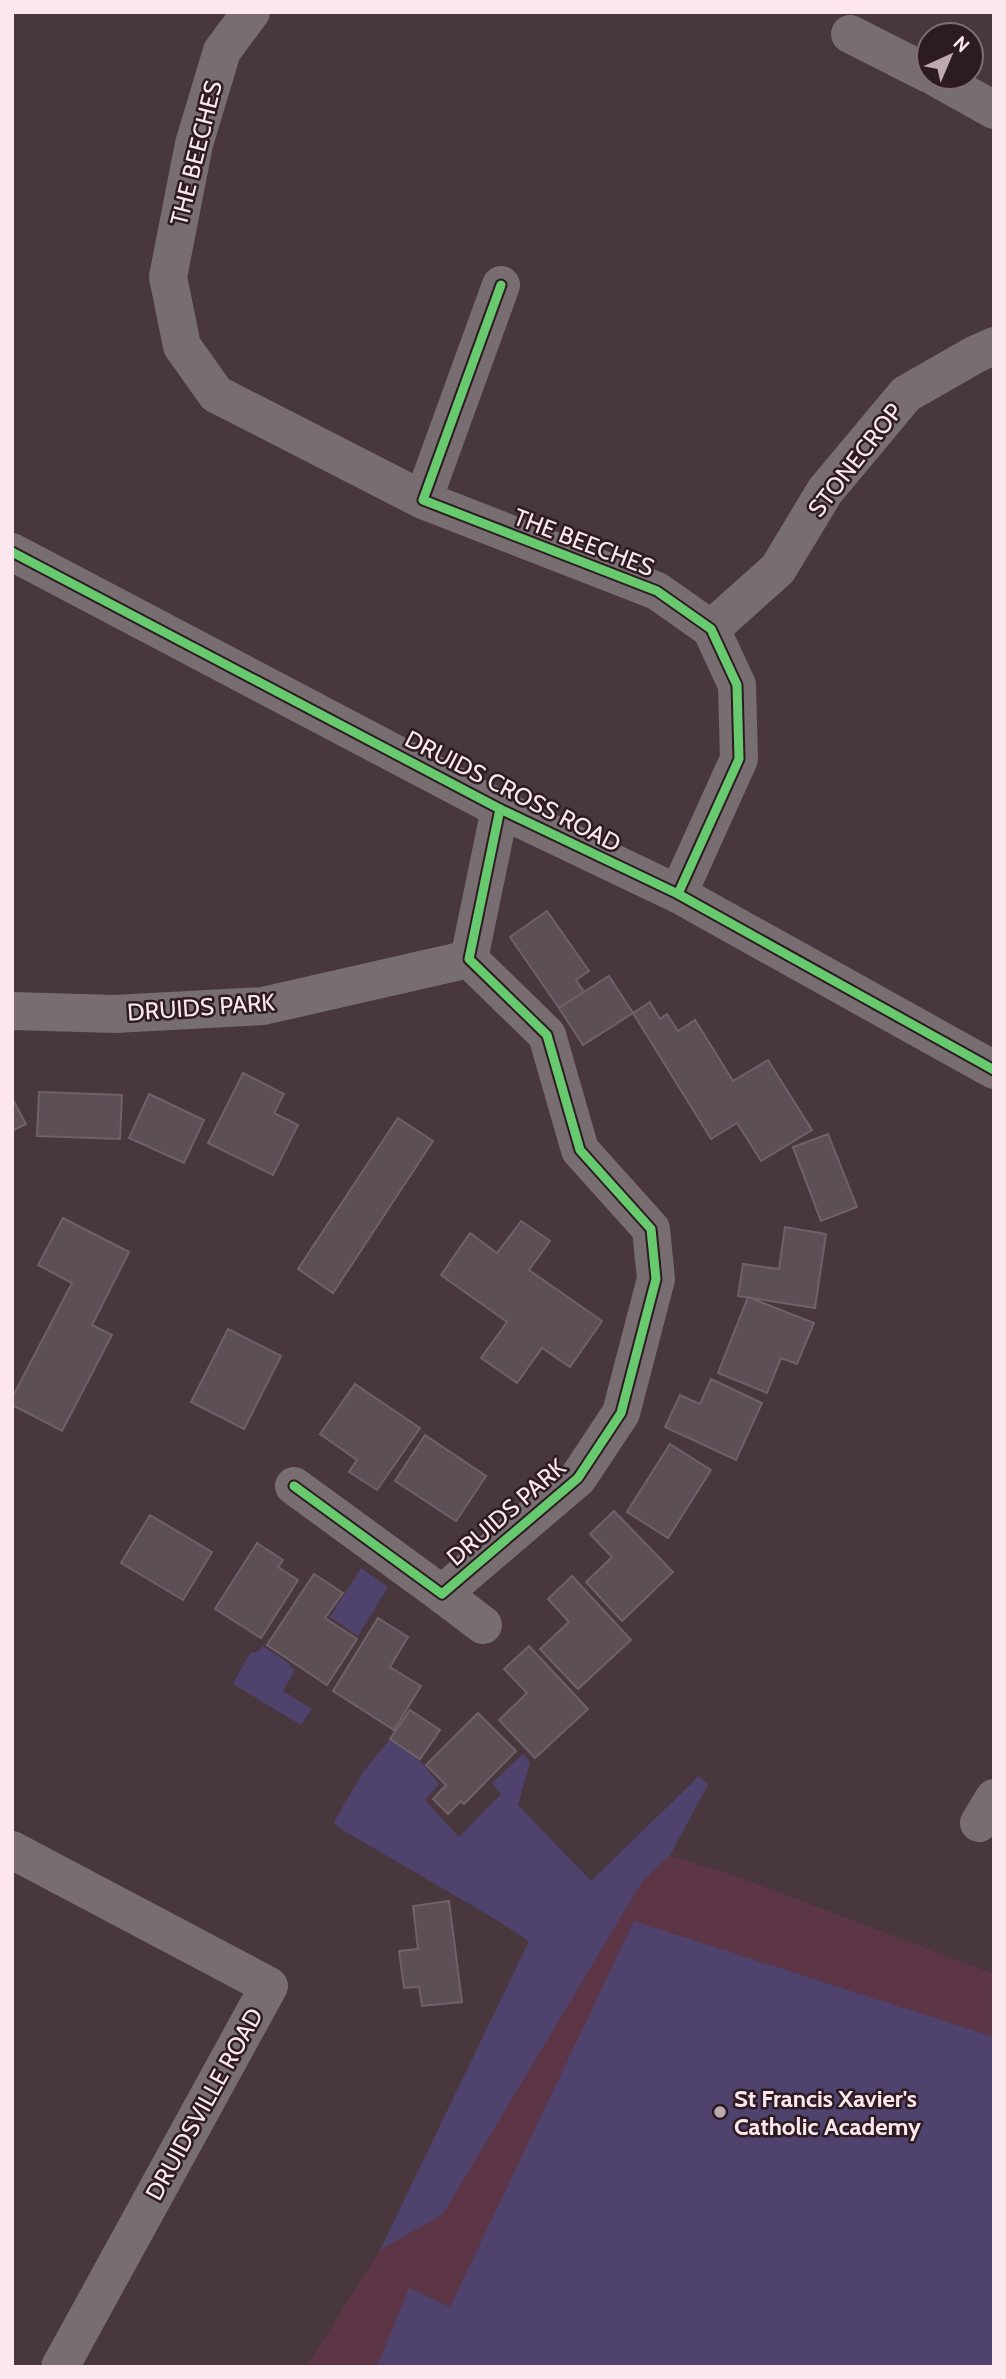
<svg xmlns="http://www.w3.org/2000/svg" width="1006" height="2379" viewBox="0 0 1006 2379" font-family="Cabin,sans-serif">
  <rect width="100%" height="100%" fill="#48373d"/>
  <!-- built -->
  <polygon fill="#5c3646" points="670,1855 744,1879 994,1974 994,2367 306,2367 380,2250 591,1881"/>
  <!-- green -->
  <g fill="#4f426d">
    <polygon points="361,1568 388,1587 358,1636 330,1617"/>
    <polygon points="263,1646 290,1664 289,1666 295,1670 283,1691 312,1709 301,1725 233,1684 250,1653 259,1651"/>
    <polygon points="390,1739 418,1758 439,1784 425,1800 459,1837 501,1794 492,1783 523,1754 530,1762 518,1805 591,1881 699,1776 708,1785 670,1855 641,1883 443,2214 380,2250 529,1941 495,1919 341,1829 334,1822 363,1772"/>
    <polygon points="634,1921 994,2037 994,2367 377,2367 409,2288 450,2307"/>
  </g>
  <!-- building -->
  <g fill="#5c4f56" stroke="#706169" stroke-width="2">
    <polygon points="547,911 589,971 576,980 584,992 559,1008 510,937"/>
    <polygon points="609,976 633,1013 583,1045 559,1008"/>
    <polygon points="650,1002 660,1019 667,1014 678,1031 695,1020 733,1081 768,1060 812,1130 761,1161 737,1123 711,1139 633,1013"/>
    <polygon points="243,1073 284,1094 274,1113 298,1125 273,1175 208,1143"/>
    <polygon points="39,1092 122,1095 120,1139 37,1136"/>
    <polygon points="149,1094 204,1120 184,1163 129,1138"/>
    <polygon points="12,1098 26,1124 12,1131"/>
    <polygon points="398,1118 433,1141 333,1293 298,1269"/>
    <polygon points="828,1134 857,1207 821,1221 793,1147"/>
    <polygon points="63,1218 129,1252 92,1325 112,1335 62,1431 12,1405 12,1398 72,1283 38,1265"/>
    <polygon points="521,1221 550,1241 529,1270 602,1321 570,1367 542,1348 517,1383 481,1358 507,1322 441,1275 470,1233 497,1253"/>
    <polygon points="785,1227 826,1234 815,1308 738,1296 743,1264 779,1269"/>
    <polygon points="748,1297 814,1323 797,1364 781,1358 767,1393 718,1373"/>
    <polygon points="228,1329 281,1356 244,1429 191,1402"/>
    <polygon points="711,1379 762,1403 736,1460 665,1427 680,1395 700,1404"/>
    <polygon points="355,1384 420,1428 377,1490 349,1472 357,1460 320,1434"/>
    <polygon points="425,1435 486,1476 456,1521 395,1481"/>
    <polygon points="670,1444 711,1470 668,1538 627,1512"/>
    <polygon points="614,1511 673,1572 622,1621 586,1582 612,1557 590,1534"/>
    <polygon points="150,1515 212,1552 183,1600 121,1563"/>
    <polygon points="257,1543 283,1560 278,1567 298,1580 261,1638 215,1609"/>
    <polygon points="314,1574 343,1593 325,1618 357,1639 327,1685 267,1645"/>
    <polygon points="572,1576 631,1640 578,1689 540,1649 569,1622 548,1599"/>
    <polygon points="378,1618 408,1637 390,1667 421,1686 394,1730 333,1691"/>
    <polygon points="529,1646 588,1709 535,1758 499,1720 527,1693 504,1669"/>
    <polygon points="410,1710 440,1730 420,1759 390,1739"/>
    <polygon points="478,1713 516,1751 464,1804 461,1801 448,1814 433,1799 446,1785 426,1765"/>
    <polygon points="449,1901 462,2002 422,2006 419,1987 404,1988 399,1951 418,1949 413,1906"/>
  </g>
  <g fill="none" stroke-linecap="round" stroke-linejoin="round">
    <!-- minor -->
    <g stroke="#786d71" stroke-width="38">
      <polyline points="251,12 222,51 194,144 168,277 182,346 216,394 423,500"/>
      <polyline points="850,34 929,74"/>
      <polyline points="935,77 994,110"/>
      <polyline points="501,285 423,500 657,591 711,629 737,685 739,759 678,894"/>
      <polyline points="12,552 500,809 678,894 994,1070"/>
      <polyline points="711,629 778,569 825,491 906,394 976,354 994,346"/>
      <polyline points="12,1011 115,1014 263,1006 469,959"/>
      <polyline points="294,1486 442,1594 578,1478 621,1413 656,1279 651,1229 580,1150 547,1035 469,959 500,809"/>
      <polyline points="442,1594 483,1625"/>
      <polyline points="979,1823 994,1798"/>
      <polyline points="12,1850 269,1986 60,2367"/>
    </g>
    <!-- cycleway casing -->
    <g stroke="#2c1c22" stroke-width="13">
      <g id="cycleway">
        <polyline points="501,285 423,500 657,591 711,629 737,685 739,759 678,894"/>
        <polyline points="12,552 500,809 678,894 994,1070"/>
        <polyline points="294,1486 442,1594 578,1478 621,1413 656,1279 651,1229 580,1150 547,1035 469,959 500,809"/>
      </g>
    </g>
    <!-- cycleway -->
    <use href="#cycleway" stroke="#67ca6e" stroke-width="9"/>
  </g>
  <!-- markers -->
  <circle fill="#bea9b1" stroke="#2c1c22" stroke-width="2.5" cx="720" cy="2112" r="7"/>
  <g text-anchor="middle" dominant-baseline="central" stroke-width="5" stroke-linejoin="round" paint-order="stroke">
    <!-- street labels -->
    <g font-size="24" fill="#fde7ef" stroke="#2c1c22">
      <text transform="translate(196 153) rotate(-76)">THE BEECHES</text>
      <text transform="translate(855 460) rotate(-52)">STONECROP</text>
      <text transform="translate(584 542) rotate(21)">THE BEECHES</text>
      <text transform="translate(513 791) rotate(27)">DRUIDS CROSS ROAD</text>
      <text transform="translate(201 1007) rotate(-4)">DRUIDS PARK</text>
      <text transform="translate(506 1512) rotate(-41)">DRUIDS PARK</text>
      <text transform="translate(204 2104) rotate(-61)">DRUIDSVILLE ROAD</text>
    </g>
    <!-- poi labels -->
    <g font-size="24" font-weight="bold" fill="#fde7ef" stroke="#2c1c22" text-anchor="start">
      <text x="734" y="2098">St Francis Xavier's<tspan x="734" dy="28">Catholic Academy</tspan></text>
    </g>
  </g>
  <!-- border -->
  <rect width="1006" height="2379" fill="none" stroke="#fde7ef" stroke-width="28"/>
  <!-- north arrow -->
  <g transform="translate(950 56) rotate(44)"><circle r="33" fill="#2c1c22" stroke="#806d74" stroke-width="2"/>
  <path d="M0-5L12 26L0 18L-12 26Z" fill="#bea9b1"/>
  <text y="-10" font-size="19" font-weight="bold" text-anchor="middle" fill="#fde7ef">N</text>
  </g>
</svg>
